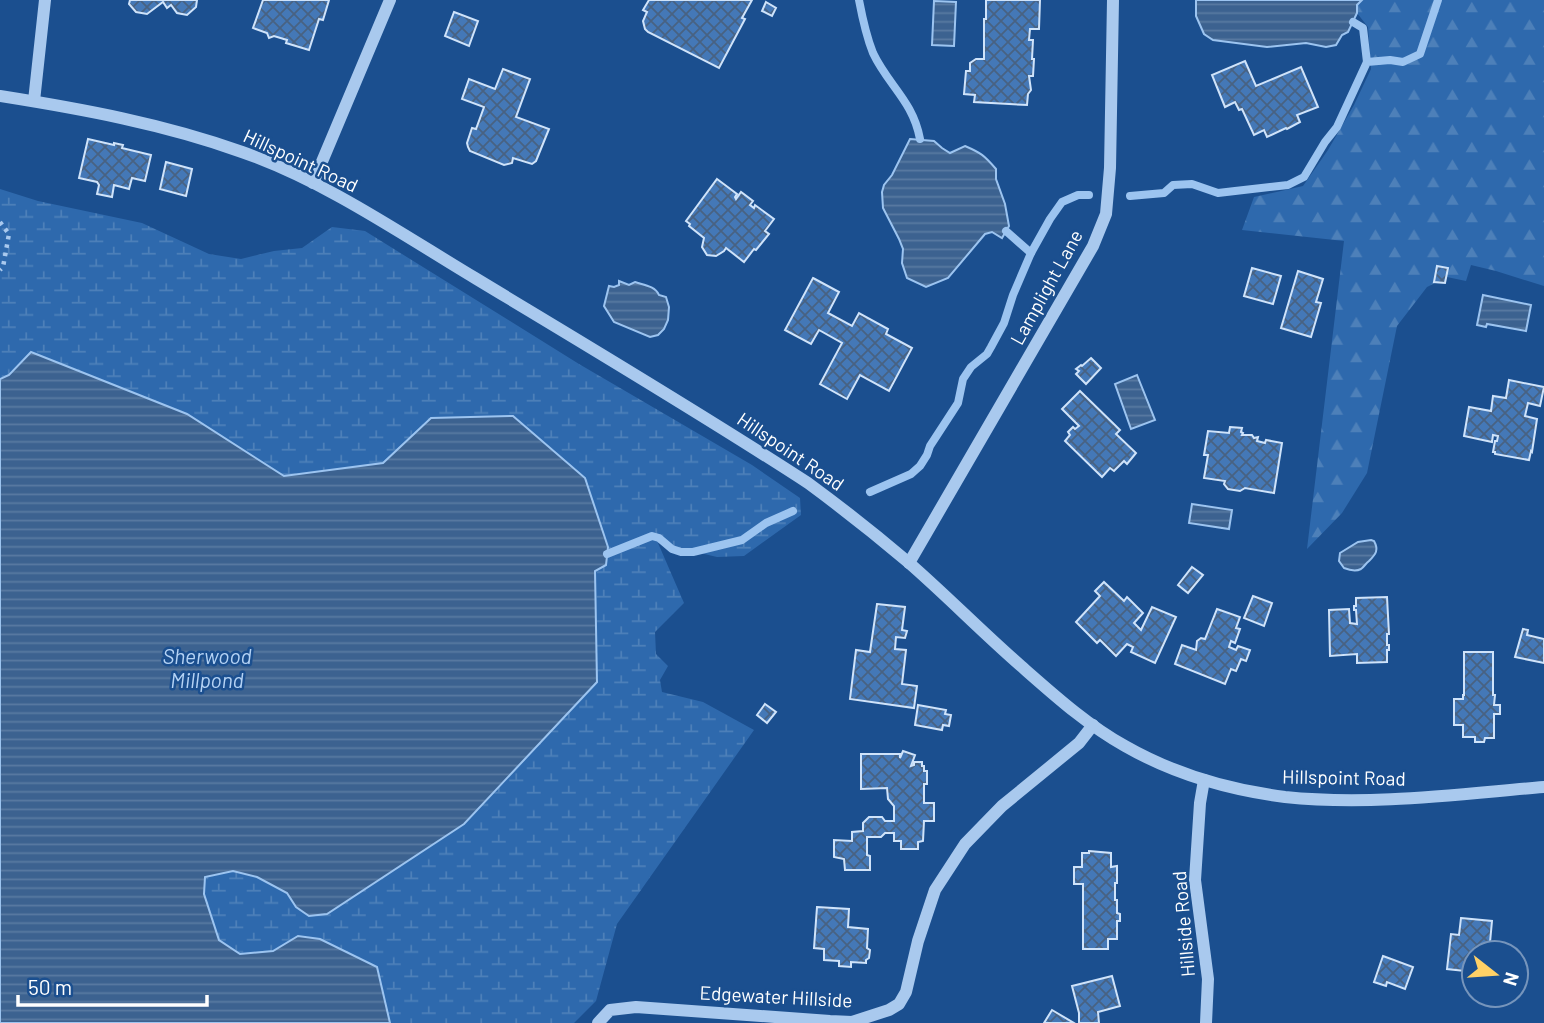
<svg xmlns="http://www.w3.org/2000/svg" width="1544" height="1023" viewBox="0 0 1544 1023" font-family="Barlow,sans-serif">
  <defs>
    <pattern id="forest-firs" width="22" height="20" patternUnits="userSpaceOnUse" patternTransform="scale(1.75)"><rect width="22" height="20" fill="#2e69ad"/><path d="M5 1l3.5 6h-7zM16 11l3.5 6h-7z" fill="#4d80b9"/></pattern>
    <pattern id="wetland-marsh" width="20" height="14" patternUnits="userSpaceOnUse" patternTransform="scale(1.75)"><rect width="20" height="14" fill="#2e69ad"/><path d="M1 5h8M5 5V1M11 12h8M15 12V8" fill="none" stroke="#4d80b9"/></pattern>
    <pattern id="water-rules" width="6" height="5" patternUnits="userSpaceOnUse" patternTransform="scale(1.75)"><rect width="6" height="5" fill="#3c6290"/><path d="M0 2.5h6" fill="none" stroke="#597aa1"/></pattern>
    <pattern id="building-cross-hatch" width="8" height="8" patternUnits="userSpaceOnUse" patternTransform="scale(1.75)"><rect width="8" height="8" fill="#4478b7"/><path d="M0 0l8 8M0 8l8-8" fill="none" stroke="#486282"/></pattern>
  </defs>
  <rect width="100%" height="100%" fill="#1b4f8f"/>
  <!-- forest -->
  <polygon fill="url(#forest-firs)" points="1362,0 1544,0 1544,286 1496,271 1471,265 1466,281 1447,277 1427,287 1397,326 1367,473 1342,513 1307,549 1344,241 1242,230 1254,197 1303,186 1328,150 1354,105 1371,69 1368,27 1357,13 1357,5"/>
  <!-- wetland -->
  <polygon fill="url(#wetland-marsh)" points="0,189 38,201 142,223 209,254 241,259 274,251 302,248 332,227 365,231 579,364 752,465 800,498 801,515 744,556 717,557 658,543 684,603 655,632 656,654 668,666 660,680 662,692 703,702 754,730 617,924 596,1001 574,1023 390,1023 377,967 320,939 299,936 273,951 240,954 219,940 204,894 205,877 233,871 257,877 287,893 296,907 464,824 597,683 595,571 431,418 383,463 284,476 187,414 32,352 9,375 0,379"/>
  <!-- water -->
  <g fill="url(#water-rules)" stroke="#9cc4f0" stroke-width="2">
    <polygon points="1196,0 1362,0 1357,5 1357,13 1348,32 1342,35 1336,45 1326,47 1306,43 1267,47 1213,40 1204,34 1196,16"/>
    <polygon points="934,1 956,2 954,46 932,45"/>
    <path d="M910,139L934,141L942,148L950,153L965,146C981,153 984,155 996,169V179L1005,204L1009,226L1002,238L992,232L985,234L948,278L926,287L907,278L902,263L903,249L899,239L883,208L882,192L884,185L892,175Z"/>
    <path d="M619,281L629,285L635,282C644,285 655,286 659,295L666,297L669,307L668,320L664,329L658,335L650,337L614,322L604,306L609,286L614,287L619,285Z"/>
    <polygon points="1483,295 1531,305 1526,331 1487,324 1486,327 1477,325"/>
    <polygon points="31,352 187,414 284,476 383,463 431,418 513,416 585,478 608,547 606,565 595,571 597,682 464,824 327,914 309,916 296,907 287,893 257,877 233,871 205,877 204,894 219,940 240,954 273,951 298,936 320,939 377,967 390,1023 0,1023 0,379 9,375"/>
    <polygon points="1137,375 1155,420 1131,429 1115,384"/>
    <polygon points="1192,504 1232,510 1229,529 1189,523"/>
    <path d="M1371,540L1374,541C1379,550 1376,554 1369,561C1366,563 1364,567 1361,569C1355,572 1349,570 1344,568L1339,561L1340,553L1358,542Z"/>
  </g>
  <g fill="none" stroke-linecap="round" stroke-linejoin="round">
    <!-- stream -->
    <g stroke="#9cc4f0" stroke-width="8">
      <path d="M859,0C862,16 867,38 873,53C888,85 913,101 920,139"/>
      <polyline points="1353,22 1363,28 1367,62"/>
      <polyline points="1130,196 1164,193 1173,185 1192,184 1218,193 1235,191 1288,185 1304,177 1325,142 1337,127 1367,62 1390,60 1403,62 1420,54 1438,0"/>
      <polyline points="1006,231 1031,253"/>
      <polyline points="870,492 911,474 920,466 927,455 930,446 958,403 963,379 971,367 987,354 991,347 1004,323 1013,295 1031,253 1050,219 1062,202 1078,195 1089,195"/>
      <polyline points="607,554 652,536 659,538 672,549 681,552 693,552 742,540 766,523 793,511"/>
    </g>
  </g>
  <!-- building -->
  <g fill="url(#building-cross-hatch)" stroke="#cfe3fa" stroke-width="2">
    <polygon points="130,0 197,0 196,7 187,15 177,13 171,5 167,8 163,2 147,14 136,12 129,4"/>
    <polygon points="263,0 329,0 323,20 319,19 309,50 286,43 287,40 274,36 269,38 267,33 253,28"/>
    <polygon points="649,0 752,0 742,18 745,19 719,68 648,32 645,29 643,21 647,12 643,10"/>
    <polygon points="986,0 1040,0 1039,29 1030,29 1029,40 1033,40 1032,59 1034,59 1033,76 1029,76 1031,90 1028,94 1027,105 974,102 975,95 964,94 966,71 970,71 970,63 976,59 984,59 984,19 986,19"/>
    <polygon points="766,2 776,8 772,16 762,11"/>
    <polygon points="454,12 478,21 469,46 445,36"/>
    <polygon points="1245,61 1256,86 1301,67 1318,107 1297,115 1300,122 1287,129 1286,128 1267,137 1264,130 1254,135 1242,109 1239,110 1235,102 1225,107 1212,75"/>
    <polygon points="503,69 530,79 516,117 549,129 536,161 532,164 513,158 512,163 504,165 470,151 468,147 467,143 472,128 476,129 484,107 462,99 469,79 495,89"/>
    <polygon points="88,139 114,145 114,143 123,145 122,148 151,155 145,181 132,178 129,189 114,185 112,197 97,194 99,185 97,182 79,178"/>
    <polygon points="166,162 192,169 186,196 160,189"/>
    <polygon points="717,179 737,194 735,197 736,199 741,192 753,201 750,205 754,208 755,205 774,219 765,231 769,234 756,250 754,249 744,262 726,248 724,251 716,256 707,255 702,247 704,238 689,226 690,224 686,221"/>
    <polygon points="1437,266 1448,268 1445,283 1434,282"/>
    <polygon points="1252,268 1281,276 1273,304 1244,296"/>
    <polygon points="1298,271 1323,279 1316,302 1321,303 1311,337 1281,328"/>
    <polygon points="813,278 839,292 828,313 852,326 859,313 888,329 886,334 912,348 889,391 860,375 847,399 820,384 842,343 819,330 811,344 785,330"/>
    <polygon points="1091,358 1101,368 1086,384 1076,374 1079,371 1076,369 1081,365 1082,366"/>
    <polygon points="1509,380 1544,387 1540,406 1528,403 1525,416 1537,419 1532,452 1531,451 1529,460 1495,454 1495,452 1493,452 1495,441 1497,441 1498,436 1493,435 1492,442 1464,436 1469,407 1491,411 1493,396 1506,398"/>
    <polygon points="1080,391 1120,430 1116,434 1136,453 1127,464 1124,461 1114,471 1110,468 1102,477 1065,441 1070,435 1068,432 1073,427 1075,429 1079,426 1062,409"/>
    <polygon points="1230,427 1242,428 1241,432 1243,433 1242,435 1252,435 1254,438 1258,437 1257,441 1265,443 1266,440 1282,443 1274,493 1245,488 1240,491 1228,489 1224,484 1225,481 1204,478 1208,455 1204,455 1208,431 1229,433"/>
    <polygon points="1192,567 1203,575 1188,593 1178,585"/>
    <polygon points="1104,582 1124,601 1127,597 1143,613 1134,623 1141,630 1152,607 1176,617 1155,663 1131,652 1133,647 1127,644 1116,656 1100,640 1097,643 1076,622 1100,596 1095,591"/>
    <polygon points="1253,596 1272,603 1264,626 1244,618"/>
    <polygon points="1387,597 1389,634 1387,634 1387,645 1389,645 1389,650 1387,650 1387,662 1357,663 1357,654 1330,656 1329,610 1349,609 1350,623 1357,624 1356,610 1354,610 1354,606 1356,606 1356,598"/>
    <polygon points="877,604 905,607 902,630 907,631 905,638 896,637 895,649 906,650 902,684 917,686 914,708 850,699 856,650 870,652"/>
    <polygon points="1217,609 1240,617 1236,628 1240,629 1235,643 1231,641 1229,647 1236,650 1238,646 1250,650 1246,661 1241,659 1236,671 1231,669 1225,684 1175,664 1182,645 1196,650 1197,641 1201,638 1205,639"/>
    <polygon points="1523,629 1528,630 1527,635 1544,639 1544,663 1515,657"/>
    <polygon points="1464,652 1493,652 1493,695 1495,695 1494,705 1500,705 1500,714 1494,714 1494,738 1485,738 1484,742 1475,742 1475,737 1463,737 1463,725 1454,725 1454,699 1463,699 1463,695 1464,695"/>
    <polygon points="765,704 776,712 767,723 757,715"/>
    <polygon points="918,705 946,710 945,714 951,715 949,726 943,725 942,730 915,725"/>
    <polygon points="903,751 915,755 911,766 914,765 914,762 922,762 922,766 924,766 924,771 927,771 927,784 924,784 924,803 934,803 934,821 924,821 923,841 918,842 918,849 901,849 901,841 894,841 894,833 885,833 881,837 867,837 867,855 870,856 870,870 845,870 844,859 834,857 834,840 852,841 852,832 863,831 863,823 869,817 882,817 885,821 894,821 894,806 888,799 887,788 861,789 861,754 900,754 900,758"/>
    <polygon points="1089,851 1111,853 1111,867 1117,866 1117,883 1115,883 1115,900 1117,900 1117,913 1120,914 1120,921 1117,921 1117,939 1108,939 1108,949 1083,949 1083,884 1074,884 1074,867 1082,867 1082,853 1089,853"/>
    <polygon points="817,907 849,909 848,927 868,929 867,948 870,950 869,958 866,960 866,963 851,962 851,967 839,966 839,961 824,960 824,949 814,948"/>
    <polygon points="1461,918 1492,921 1489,953 1474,953 1474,972 1447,969 1451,934 1459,935"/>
    <polygon points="1383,956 1413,967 1405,989 1387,982 1386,986 1374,982"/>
    <polygon points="1112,976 1120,1006 1098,1012 1099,1023 1079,1023 1079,1013 1072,986"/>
    <polygon points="1052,1010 1074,1023 1044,1023"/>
  </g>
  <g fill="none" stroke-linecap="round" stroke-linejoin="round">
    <!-- path -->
    <polyline stroke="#a9c9ee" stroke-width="4.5" stroke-dasharray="3.5 5" stroke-linecap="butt" points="0,222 9,234 3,267 0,270"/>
    <!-- minor -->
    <g stroke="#a9c9ee" stroke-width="12">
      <path d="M0,96C82,109 164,124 242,152C325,181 400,233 475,278C586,345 699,412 808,483C842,508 875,534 908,562C946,595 982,632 1021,666C1053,694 1087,725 1125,746C1174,774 1230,790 1285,797C1371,806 1459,794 1544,787"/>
      <polyline points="34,101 45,0"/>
      <polyline points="313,183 390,0"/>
      <polyline points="909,563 1093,246 1106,214 1110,168 1113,0"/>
      <polyline points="1204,780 1200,803 1195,880 1208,979 1206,1023"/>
      <polyline points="598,1023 610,1010 636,1007 830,1021 852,1022 889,1010 899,1004 906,992 918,941 935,890 965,844 1002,806 1079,743 1093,725"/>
    </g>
  </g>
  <g text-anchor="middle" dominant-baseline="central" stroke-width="5" stroke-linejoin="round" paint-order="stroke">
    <!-- street labels -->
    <g font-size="19" fill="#fff" stroke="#1b4f8f">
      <text transform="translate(301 160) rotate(25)">Hillspoint Road</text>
      <text transform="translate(1046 287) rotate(-61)">Lamplight Lane</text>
      <text transform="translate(791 451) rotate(34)">Hillspoint Road</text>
      <text transform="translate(1344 777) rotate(1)">Hillspoint Road</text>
      <text transform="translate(1183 924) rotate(-95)">Hillside Road</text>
      <text transform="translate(776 996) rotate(3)">Edgewater Hillside</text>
    </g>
    <!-- water labels -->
    <g font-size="21" font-style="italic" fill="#b5d3f5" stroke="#1b4f8f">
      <text x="207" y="655">Sherwood<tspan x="207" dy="24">Millpond</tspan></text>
    </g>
  </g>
  <!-- north arrow -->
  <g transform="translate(1495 974) rotate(107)"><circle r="33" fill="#1b4f8f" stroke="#7695bc" stroke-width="2"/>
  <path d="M0-5L12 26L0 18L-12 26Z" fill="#ffd166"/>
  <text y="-10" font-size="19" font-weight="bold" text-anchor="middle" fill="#ffffff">N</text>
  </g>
  <!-- scale -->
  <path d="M18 995v10h189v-10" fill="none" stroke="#ffffff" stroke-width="3.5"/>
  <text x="28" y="995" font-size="21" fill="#ffffff" stroke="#1b4f8f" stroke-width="5" paint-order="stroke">50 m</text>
</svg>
